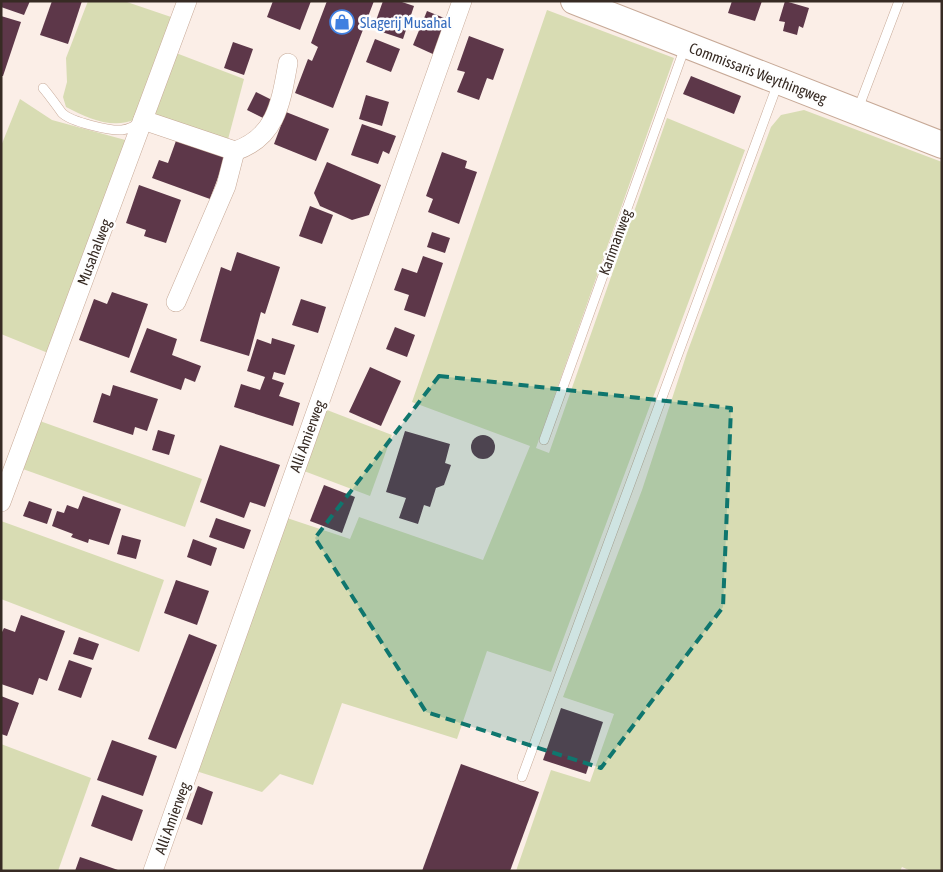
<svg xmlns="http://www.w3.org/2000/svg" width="943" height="872" viewBox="0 0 943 872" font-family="'Asap Condensed',sans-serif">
  <rect width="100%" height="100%" fill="#fbeee7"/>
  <!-- green -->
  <g fill="#d8dcb3">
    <path d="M88,1H124L174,18L136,119C112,130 88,118 66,107L63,97L67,82L66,58Z"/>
    <polygon points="547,10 674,58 536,448 549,453 667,118 745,150 551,672 487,651 457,739 342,703 313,785 280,774 262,792 196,771 287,518 350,539 359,517 483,560 530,446 412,402"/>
    <polygon points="176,53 244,79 227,143 155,116 154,110"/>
    <polygon points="20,99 52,120 129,141 48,353 1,334 1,146"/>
    <polygon points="804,110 942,162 942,871 911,871 902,867 900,871 516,871 551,770 590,782 614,714 563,697 642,490 687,353 771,127 781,115"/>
    <polygon points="327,410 392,435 370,496 304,471"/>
    <polygon points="37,420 202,479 185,527 20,468"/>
    <polygon points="1,521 164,580 139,652 1,599"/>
    <polygon points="1,744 91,778 58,871 1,871"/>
  </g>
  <!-- building -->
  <g fill="#5d3749">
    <polygon points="1,1 30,1 24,15 1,7"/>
    <polygon points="52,1 82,1 68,44 40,35"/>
    <polygon points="273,1 311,1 300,30 267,17"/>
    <polygon points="327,1 374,1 333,108 295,93 308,59 312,61 318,47 311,43"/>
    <polygon points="383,1 399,1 414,6 403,39 373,29"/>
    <polygon points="732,1 762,1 755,21 728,13"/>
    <polygon points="785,1 809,8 803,28 799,26 797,35 783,31 785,22 779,21"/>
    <polygon points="427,11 449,20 435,55 413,45"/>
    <polygon points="1,16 21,22 3,76 1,76"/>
    <polygon points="469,36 504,49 493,80 487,78 479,100 457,92 465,72 457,70"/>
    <polygon points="375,39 400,49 391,72 366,62"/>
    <polygon points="233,42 253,49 244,75 224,68"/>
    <polygon points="691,76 741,96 734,114 683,94"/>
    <polygon points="256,92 274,101 265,119 247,110"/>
    <polygon points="366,95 389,102 382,126 359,119"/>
    <polygon points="286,112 329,129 316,161 274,144"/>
    <polygon points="362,124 396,136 389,154 383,151 378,164 351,155"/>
    <polygon points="177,138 226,156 210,199 152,178 159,160 168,163"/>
    <polygon points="442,152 467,161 465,168 477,172 459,224 428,212 433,199 426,196"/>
    <polygon points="327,162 381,185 369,215 352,220 320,206 314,193"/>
    <polygon points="139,185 181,200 166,243 144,236 146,230 126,223"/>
    <polygon points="310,206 333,215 322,244 299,236"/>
    <polygon points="432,232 450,238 445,253 427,247"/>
    <polygon points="237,252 280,267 265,314 261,312 249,356 200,341 221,267 231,271"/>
    <polygon points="423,256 443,263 425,317 404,310 409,295 394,290 402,268 417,273"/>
    <polygon points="112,292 148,304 129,358 79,340 94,299 107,304"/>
    <polygon points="301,299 326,307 318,333 292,325"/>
    <polygon points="395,327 415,335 407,357 386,349"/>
    <polygon points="147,328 177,339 172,355 201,366 195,382 185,378 181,390 130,372"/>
    <polygon points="272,338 295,345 285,375 274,372 272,379 284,383 279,396 300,403 293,426 234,407 241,384 260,390 265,377 247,371 257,339 271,344"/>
    <polygon points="370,367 401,381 381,426 349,412"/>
    <polygon points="113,385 158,399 147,431 135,427 133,435 93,422 102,393 110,396"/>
    <polygon points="158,430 175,435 169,455 152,450"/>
    <polygon points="405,431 450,444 445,463 451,465 444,485 436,488 430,507 424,505 418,524 399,518 406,498 386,492"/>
    <circle cx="483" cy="447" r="12"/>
    <polygon points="220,445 280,465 265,507 250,502 244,518 200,502"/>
    <polygon points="324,485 355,497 342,533 310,521"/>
    <polygon points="83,496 121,509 109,545 89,539 88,543 71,537 73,534 52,526 57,511 64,513 67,505 78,509"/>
    <polygon points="29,501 52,509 47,524 23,516"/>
    <polygon points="216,518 251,530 244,549 209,537"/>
    <polygon points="122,535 141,540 136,559 117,554"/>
    <polygon points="193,539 217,548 211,566 187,557"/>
    <polygon points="176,580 209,591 197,625 164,613"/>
    <polygon points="21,615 65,631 47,681 39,678 33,695 1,684 1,634 4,628 15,632"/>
    <polygon points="189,634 217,645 176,749 148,739"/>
    <polygon points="79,637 99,644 93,660 73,654"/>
    <polygon points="69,660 92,668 81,698 58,690"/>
    <polygon points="1,696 19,703 7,736 1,734"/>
    <polygon points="561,708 603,722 586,774 543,760"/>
    <polygon points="112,740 157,756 143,796 97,780"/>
    <polygon points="461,764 539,792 510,871 422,871"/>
    <polygon points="198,786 213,792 202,825 186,819"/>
    <polygon points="102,795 143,810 132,841 91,826"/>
    <polygon points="80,857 118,870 118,871 75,871"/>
  </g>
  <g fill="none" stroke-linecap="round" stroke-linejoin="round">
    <!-- service casing -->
    <g stroke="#c7a997" stroke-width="10">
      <g id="service">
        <path d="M43,88C50,96 56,105 62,113C71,122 110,131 122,130C129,129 135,126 140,122"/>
        <polyline points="858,109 899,1"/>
        <polyline points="544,440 685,47"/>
        <polyline points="522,777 778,83"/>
      </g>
    </g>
    <!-- minor casing -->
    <g stroke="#c7a997" stroke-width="20">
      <g id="minor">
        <polyline points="143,120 235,151 226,186 176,302"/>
        <path d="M235,151C277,137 281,101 288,63"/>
        <polyline points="1,502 187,1"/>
        <polyline points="153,871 462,1"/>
      </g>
    </g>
    <!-- secondary casing -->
    <g stroke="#c7a997" stroke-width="28">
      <polyline id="secondary" points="574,1 942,145"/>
    </g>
    <!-- service -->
    <use href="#service" stroke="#fff" stroke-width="9"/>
    <!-- minor -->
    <use href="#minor" stroke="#fff" stroke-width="19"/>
    <!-- secondary -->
    <use href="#secondary" stroke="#fff" stroke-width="26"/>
  </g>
  <!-- marked area -->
  <path fill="#0f766e" fill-opacity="0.2" stroke="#0f766e" stroke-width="4" stroke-dasharray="10 6" stroke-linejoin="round" d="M439,376L731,408L723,607L601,768L426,712L315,538Z"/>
  <!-- icons -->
  <defs>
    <g id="shop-ring" transform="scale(1.25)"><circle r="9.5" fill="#fefefe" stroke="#3f7fe0" stroke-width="1.5"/><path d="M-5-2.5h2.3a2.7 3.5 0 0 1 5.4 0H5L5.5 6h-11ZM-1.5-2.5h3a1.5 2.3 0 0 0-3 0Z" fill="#3f7fe0"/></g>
  </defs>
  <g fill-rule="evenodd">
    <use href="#shop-ring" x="342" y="22"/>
  </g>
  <g text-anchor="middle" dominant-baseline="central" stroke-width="5" stroke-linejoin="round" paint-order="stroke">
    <!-- shop labels -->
    <g font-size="15" fill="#366cbe" stroke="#fefefe" text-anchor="start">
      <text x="360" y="22">Slagerij Musahal</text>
    </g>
    <!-- street labels -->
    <g font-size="15" fill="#372b24" stroke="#fefefe">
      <text transform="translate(758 73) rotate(21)">Commissaris Weythingweg</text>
      <text transform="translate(615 242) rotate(-70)">Karimanweg</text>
      <text transform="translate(94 252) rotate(-69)">Musahalweg</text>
      <text transform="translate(307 436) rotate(-70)">Alli Amierweg</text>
      <text transform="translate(172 818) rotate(-70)">Alli Amierweg</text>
    </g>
  </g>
  <!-- border -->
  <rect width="943" height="872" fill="none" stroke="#372b24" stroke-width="5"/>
</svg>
